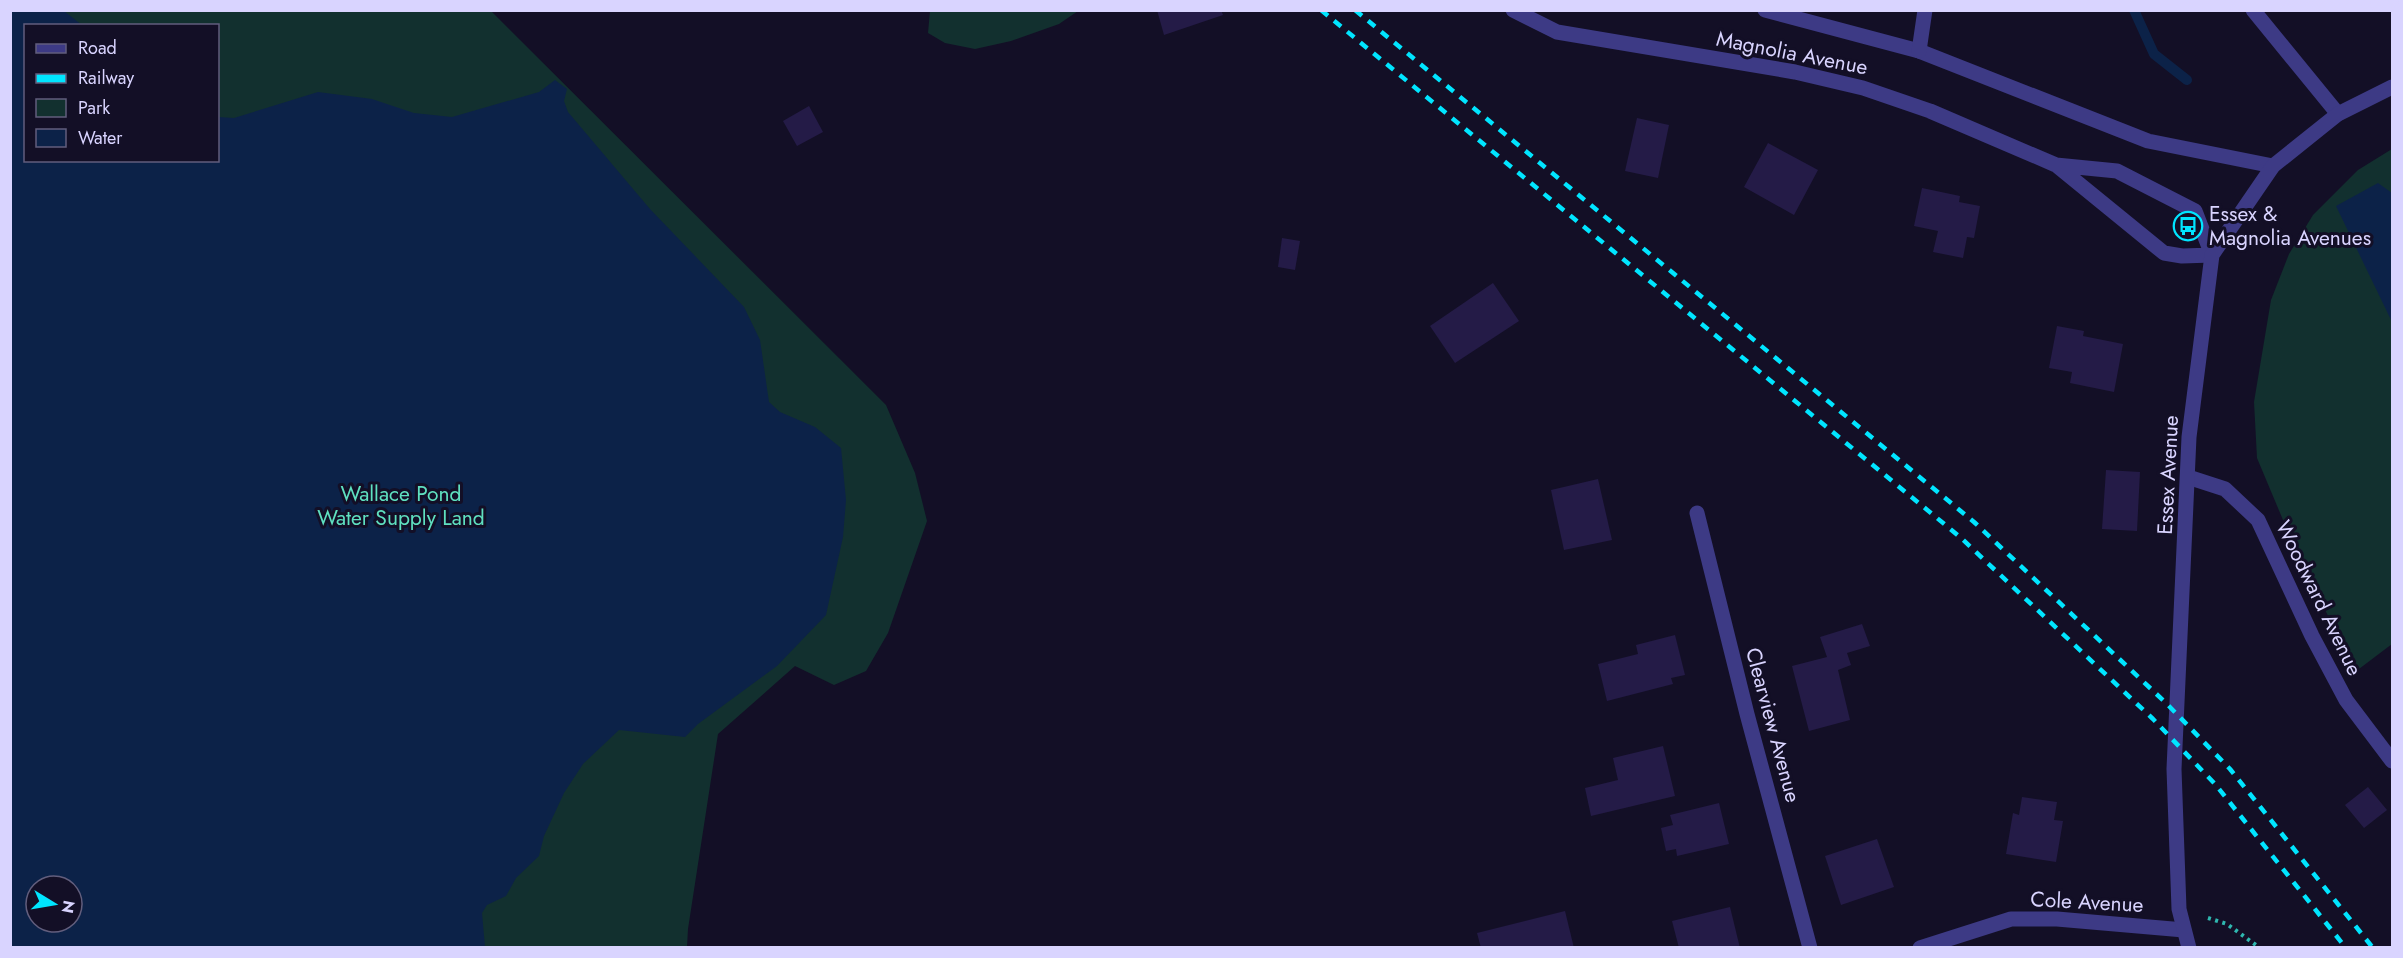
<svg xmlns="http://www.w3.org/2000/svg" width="2403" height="958" viewBox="0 0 2403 958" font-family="Jost,sans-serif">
  <rect width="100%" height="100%" fill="#130f26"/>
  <!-- green -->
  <g fill="#12302f" fill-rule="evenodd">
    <path d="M10,11H491L886,405L915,473L927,521L888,633L866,671L834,685L795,666L718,734L688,929L687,947H11ZM26,26H218V160H26ZM36,886H72V922H36Z"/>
    <polygon points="930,11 930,10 1078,11 1059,24 1011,41 975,49 945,43 928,33"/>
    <polygon points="2392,149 2392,644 2355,672 2291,539 2257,458 2254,402 2271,300 2289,254 2313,215 2358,170"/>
  </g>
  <!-- water -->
  <g fill="#0c2248" fill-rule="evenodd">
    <path d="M10,11H64L82,25L26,26V160H218V117L234,118L318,92L372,99L414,113L452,117L539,92L555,80L567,89L564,101L568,112L650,209L744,307L760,340L769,402L780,412L815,427L841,448L846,500L843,537L826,615L777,666L698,724L685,737L619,730L583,764L564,793L544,836L539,856L516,878L506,896L487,905L482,913L485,947H11ZM36,886H72V922H36Z"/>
    <polygon points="2378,183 2392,193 2392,322 2336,206"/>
  </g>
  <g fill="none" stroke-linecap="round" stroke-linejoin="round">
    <!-- stream -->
    <polyline stroke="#0c2248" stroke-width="10" points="2134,10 2154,54 2187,80"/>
  </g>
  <!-- building -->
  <g fill="#241b47">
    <polygon points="1157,10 1221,10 1223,15 1164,35"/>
    <polygon points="809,106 823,132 797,146 783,121"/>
    <polygon points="1637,118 1669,125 1658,178 1625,171"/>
    <polygon points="1768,143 1818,170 1794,215 1744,187"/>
    <polygon points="1922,188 1960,196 1959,202 1980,206 1974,238 1967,237 1963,258 1933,252 1938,231 1914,226"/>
    <polygon points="1282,238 1300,241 1295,270 1278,267"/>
    <polygon points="1493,283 1519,321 1455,363 1430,326"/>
    <polygon points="2057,326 2084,331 2083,336 2123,344 2114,392 2070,383 2072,372 2049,368"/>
    <polygon points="2106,470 2140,472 2137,531 2102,529"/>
    <polygon points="1598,479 1612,540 1564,550 1551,490"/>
    <polygon points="1862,624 1870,646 1847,653 1851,665 1838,670 1850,720 1809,731 1792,666 1827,657 1820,637"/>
    <polygon points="1675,635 1685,675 1671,678 1673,684 1607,701 1598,664 1638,654 1636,645"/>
    <polygon points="1663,746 1675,796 1591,816 1585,788 1618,780 1613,758"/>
    <polygon points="2368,787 2387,810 2364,828 2345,805"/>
    <polygon points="2022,797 2057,802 2054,820 2063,821 2056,862 2006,854 2013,813 2019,815"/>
    <polygon points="1719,803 1729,844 1677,856 1676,849 1666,851 1661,828 1673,825 1670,815"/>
    <polygon points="1877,839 1894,887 1841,905 1825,856"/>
    <polygon points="1730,907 1740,948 1679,948 1672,921"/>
    <polygon points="1565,911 1574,948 1481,948 1477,933"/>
  </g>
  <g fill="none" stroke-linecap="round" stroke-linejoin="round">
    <!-- path -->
    <polyline stroke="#2fb8b0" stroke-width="4" stroke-dasharray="3 4.5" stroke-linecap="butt" points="2208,918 2227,924 2260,948"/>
    <!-- minor -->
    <g stroke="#3d3a85" stroke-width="15">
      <polyline points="1513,10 1557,32 1795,72 1863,88 1930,111 2056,165 2164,253 2182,256 2212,255 2195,211 2117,171 2056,165"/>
      <polyline points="1765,10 1919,51 2148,141 2273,166"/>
      <polyline points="2253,10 2338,114"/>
      <polyline points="1919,51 1925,10"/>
      <polyline points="2188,477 2225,489 2258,520 2312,636 2346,700 2392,761"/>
      <polyline points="1697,513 1747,714 1810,948"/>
      <polyline points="1920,948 2011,919 2057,919 2184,930"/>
      <polyline points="2189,948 2179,909 2174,769 2189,437 2212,255 2273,166 2338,114 2392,87"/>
    </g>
    <!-- rail -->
    <g stroke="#00e5ff" stroke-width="4.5" stroke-dasharray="9 8" stroke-linecap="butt">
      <polyline points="1321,10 1960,537 2153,719 2215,784 2346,948"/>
      <polyline points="1355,10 1974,522 2167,704 2230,769 2373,948"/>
    </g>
  </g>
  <!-- icons -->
  <defs>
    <g id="bus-ring" transform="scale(1.5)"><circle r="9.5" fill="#130f26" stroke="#00e5ff" stroke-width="1.5"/><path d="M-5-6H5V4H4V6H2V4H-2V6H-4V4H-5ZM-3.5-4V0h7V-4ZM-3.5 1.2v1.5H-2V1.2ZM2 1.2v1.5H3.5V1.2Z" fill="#00e5ff"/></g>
  </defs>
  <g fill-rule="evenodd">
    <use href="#bus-ring" x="2188" y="226"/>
  </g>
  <g text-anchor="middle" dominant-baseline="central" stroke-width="6" stroke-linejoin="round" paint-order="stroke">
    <!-- street labels -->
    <g font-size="21" fill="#d9d4ff" stroke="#130f26">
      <text transform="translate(1792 53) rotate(11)">Magnolia Avenue</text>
      <text transform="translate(2168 475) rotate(-87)">Essex Avenue</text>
      <text transform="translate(2319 598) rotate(64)">Woodward Avenue</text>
      <text transform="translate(1773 725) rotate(75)">Clearview Avenue</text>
      <text transform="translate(2087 902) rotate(3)">Cole Avenue</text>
    </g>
    <!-- poi labels -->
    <g font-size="21" fill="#d9d4ff" stroke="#130f26" text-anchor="start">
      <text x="2209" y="214">Essex &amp;<tspan x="2209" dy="24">Magnolia Avenues</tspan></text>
    </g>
    <!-- park labels -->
    <g font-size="21" fill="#5fe0c0" stroke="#130f26">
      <text x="401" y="494">Wallace Pond<tspan x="401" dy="24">Water Supply Land</tspan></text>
    </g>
  </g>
  <!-- border -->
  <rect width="2403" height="958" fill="none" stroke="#d9d4ff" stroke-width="24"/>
  <!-- legend -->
  <rect x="24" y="24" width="195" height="138" fill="#130f26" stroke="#625e7d" stroke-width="1.5"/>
  <rect x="36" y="44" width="30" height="9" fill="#3d3a85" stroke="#625e7d" stroke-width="1.5"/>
  <text x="78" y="54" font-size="18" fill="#d9d4ff">Road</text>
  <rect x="36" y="74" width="30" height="9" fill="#00e5ff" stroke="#625e7d" stroke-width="1.5"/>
  <text x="78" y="84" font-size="18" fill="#d9d4ff">Railway</text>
  <rect x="36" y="99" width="30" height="18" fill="#12302f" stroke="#625e7d" stroke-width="1.5"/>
  <text x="78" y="114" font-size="18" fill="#d9d4ff">Park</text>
  <rect x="36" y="129" width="30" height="18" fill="#0c2248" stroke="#625e7d" stroke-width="1.5"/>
  <text x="78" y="144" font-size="18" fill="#d9d4ff">Water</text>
  <!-- north arrow -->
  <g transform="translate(54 904) rotate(101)"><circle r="28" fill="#130f26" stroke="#625e7d" stroke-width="1.5"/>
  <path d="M0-4.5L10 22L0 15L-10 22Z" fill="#00e5ff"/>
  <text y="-9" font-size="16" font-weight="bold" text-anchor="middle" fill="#d9d4ff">N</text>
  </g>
</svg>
